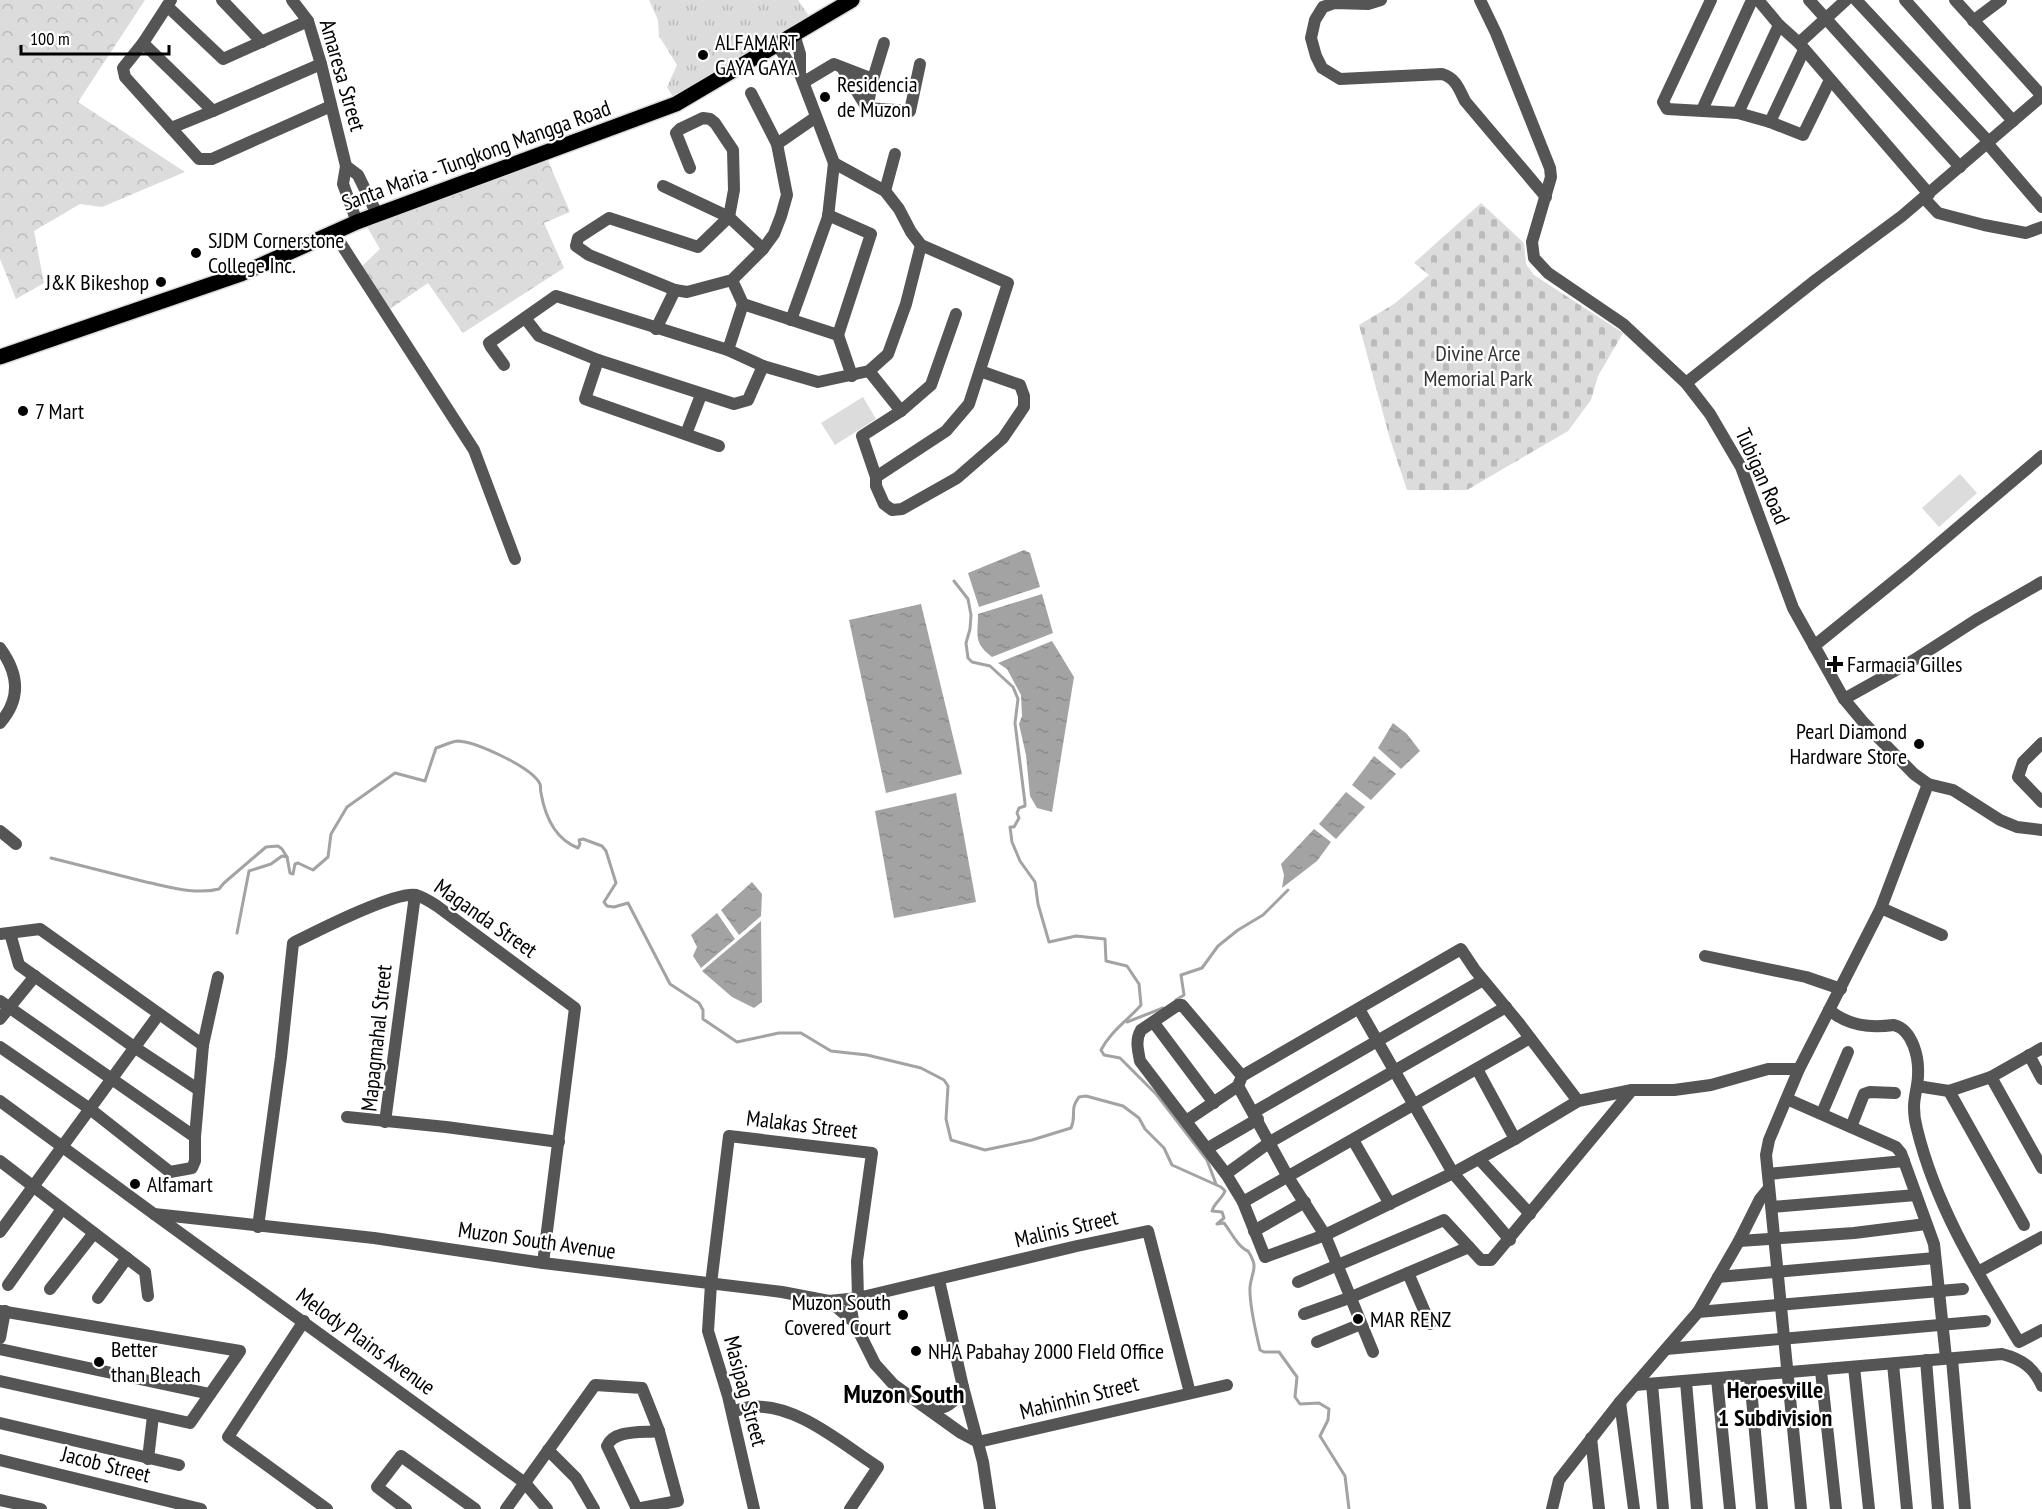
<svg xmlns="http://www.w3.org/2000/svg" width="2042" height="1509" viewBox="0 0 2042 1509" font-family="'PT Sans Narrow',sans-serif">
  <defs>
    <pattern id="grass-tufts" width="24" height="20" patternUnits="userSpaceOnUse" patternTransform="scale(1.5)"><rect width="24" height="20" fill="#dcdcdc"/><path d="M3 7l-1-3M5 7V3M7 7l1-3M15 17l-1-3M17 17v-4M19 17l1-3" fill="none" stroke="#bbb"/></pattern>
    <pattern id="forest-crowns" width="20" height="18" patternUnits="userSpaceOnUse" patternTransform="scale(1.5)"><rect width="20" height="18" fill="#dcdcdc"/><path d="M2 6a3 3 0 1 1 6 0M12 15a3 3 0 1 1 6 0" fill="none" stroke="#bbb"/></pattern>
    <pattern id="cemetery-stones" width="16" height="16" patternUnits="userSpaceOnUse" patternTransform="scale(1.5)"><rect width="16" height="16" fill="#dcdcdc"/><path d="M2 7V4a2 2 0 0 1 4 0v3zM10 15v-3a2 2 0 0 1 4 0v3z" fill="#bbb"/></pattern>
    <pattern id="water-ripples" width="26" height="14" patternUnits="userSpaceOnUse" patternTransform="scale(1.5)"><rect width="26" height="14" fill="#a3a3a3"/><path d="M2 4q2-2 4 0t4 0M15 11q2-2 4 0t4 0" fill="none" stroke="#8b8b8b"/></pattern>
  </defs>
  <rect width="100%" height="100%" fill="#fff"/>
  <!-- grass -->
  <polygon fill="url(#grass-tufts)" points="649,0 798,0 809,16 673,97 667,87 677,65 659,36 658,20"/>
  <!-- forest -->
  <g fill="url(#forest-crowns)">
    <polygon points="0,0 145,0 78,102 185,172 102,207 80,204 34,231 44,283 16,299 0,259"/>
    <polygon points="546,156 570,212 544,223 564,268 463,333 428,283 390,309 361,267 380,249 366,225"/>
  </g>
  <!-- cemetery -->
  <polygon fill="url(#cemetery-stones)" points="1481,203 1524,243 1526,264 1534,275 1623,333 1598,376 1591,400 1568,431 1467,490 1407,490 1390,439 1359,325 1394,304 1429,275 1414,263"/>
  <!-- garden -->
  <g fill="#dcdcdc">
    <polygon points="863,397 876,419 835,445 821,423"/>
    <polygon points="1960,474 1977,493 1939,527 1922,508"/>
  </g>
  <!-- water -->
  <g fill="url(#water-ripples)">
    <polygon points="1024,550 1030,553 1040,587 979,607 968,573"/>
    <path d="M1042,594L1053,633L992,657C973,643 978,635 978,614Z"/>
    <polygon points="921,604 962,774 886,793 849,620"/>
    <polygon points="1052,641 1074,677 1052,812 1037,808 1030,796 1026,755 1019,724 1022,716 1021,695 1007,669 998,663"/>
    <polygon points="1393,723 1407,734 1420,751 1401,769 1378,748"/>
    <polygon points="1374,756 1396,774 1371,800 1352,785"/>
    <polygon points="1346,792 1365,807 1336,839 1319,824"/>
    <polygon points="956,793 976,902 894,918 875,811"/>
    <polygon points="1314,829 1331,842 1317,861 1282,888 1284,875 1281,864"/>
    <polygon points="752,882 762,894 761,916 739,935 721,910"/>
    <polygon points="717,913 735,939 701,968 693,956 697,947 691,935"/>
    <polygon points="761,921 762,1002 754,1008 732,997 702,971"/>
  </g>
  <g fill="none" stroke-linecap="round" stroke-linejoin="round">
    <!-- stream -->
    <g stroke="#a3a3a3" stroke-width="3">
      <path d="M954,581L968,599L971,615L970,629L966,643L968,658L972,662L990,666L1013,687L1018,699L1015,723L1025,803V806L1019,808L1017,813L1019,818L1014,827H1010L1012,842L1020,861L1035,882L1038,904L1049,942L1076,936L1105,939L1106,961L1127,966L1139,984L1141,1005C1128,1020 1110,1032 1101,1050L1104,1055L1120,1058L1157,1095L1207,1160L1216,1184"/>
      <path d="M51,858C82,866 114,874 146,882C170,887 195,895 219,889L224,883L266,847L278,846L282,849L287,857"/>
      <path d="M237,933L249,871L271,864L282,856L287,857L290,873L293,874L295,864L298,863L313,870L328,857L331,834L347,807L395,773L425,781L436,748C443,746 452,741 458,741C476,742 532,767 540,784C541,786 540,790 541,793C545,816 555,839 578,848L580,844L579,840L583,839L602,846L606,851L616,883L604,902L607,906L614,907L628,903L670,984L699,1003L703,1010V1019L737,1042L779,1033H801L831,1051L867,1055L921,1068L944,1080L948,1086L946,1119L951,1140L985,1150L1032,1140L1071,1128C1077,1115 1069,1110 1079,1097L1086,1096L1123,1106L1139,1118L1145,1129L1164,1148L1172,1165L1221,1187L1225,1191C1222,1199 1214,1203 1212,1211L1222,1212L1224,1218L1217,1224L1224,1223C1231,1232 1238,1247 1248,1251C1259,1268 1252,1270 1250,1287C1249,1305 1256,1332 1260,1350L1264,1352H1279L1297,1377L1295,1397L1300,1404L1319,1403L1329,1409L1328,1420L1320,1436L1345,1476L1349,1509"/>
      <polyline points="1176,1000 1184,995 1181,975 1202,968 1218,946 1238,930 1263,915 1288,890"/>
      <polyline points="1127,1022 1163,1008"/>
    </g>
    <!-- major casing -->
    <g stroke="#dbdbdb" stroke-width="18">
      <polyline id="major" points="0,357 241,274 357,222 676,104 852,0"/>
    </g>
    <!-- minor -->
    <g stroke="#555" stroke-width="12">
      <polyline points="171,0 143,43 123,68 125,77 199,159 212,159 331,106"/>
      <polyline points="222,0 262,42"/>
      <polyline points="292,0 308,21 321,64 346,166 343,184 357,222"/>
      <path d="M1381,0L1368,4L1334,3L1323,7L1315,20L1311,38L1316,56L1322,68L1340,79L1442,74C1456,78 1459,89 1465,101L1546,197"/>
      <polyline points="1480,0 1496,33 1550,168 1551,177 1532,242 1534,258 1548,273 1623,324 1686,383 1710,414 1741,467 1793,608 1844,699 1864,723 1914,774 1928,784 1953,790 2000,820 2017,827 2042,830"/>
      <polyline points="1711,0 1663,102 1667,109 1738,113 1770,122 1803,135 1830,80"/>
      <polyline points="1758,0 1779,25 1799,43 1929,194"/>
      <polyline points="1809,0 1960,167"/>
      <polyline points="1856,0 1989,142"/>
      <polyline points="1905,0 2013,121"/>
      <polyline points="1955,0 2042,96"/>
      <polyline points="167,6 223,59 308,21"/>
      <polyline points="1973,21 2001,0"/>
      <polyline points="794,34 800,54 800,74"/>
      <polyline points="143,43 213,111 321,64"/>
      <polyline points="1799,43 1846,0"/>
      <polyline points="777,44 787,60 800,74 834,163 885,191 899,209 911,232 921,245 1008,283 969,404 946,431 876,477"/>
      <polyline points="843,69 867,108 910,111 920,64"/>
      <polyline points="804,82 834,64 873,79"/>
      <polyline points="867,108 873,79 884,43"/>
      <polyline points="1702,110 1752,0"/>
      <polyline points="1738,113 1779,25"/>
      <polyline points="1770,122 1804,50"/>
      <polyline points="171,128 213,111"/>
      <polyline points="1987,143 2042,207"/>
      <polyline points="777,144 816,117"/>
      <polyline points="346,166 358,175 377,214"/>
      <polyline points="690,168 676,133 680,129 703,118 710,119 715,123 733,150 734,190 729,217 698,247 609,218 578,238 576,246 589,255 675,290 687,292 732,280 763,249 774,234 781,216 787,195 777,144 751,93"/>
      <polyline points="663,186 729,217 763,249"/>
      <polyline points="885,191 895,154"/>
      <polyline points="1924,198 1938,213 1984,225 2026,233 2042,227"/>
      <polyline points="828,215 871,234 838,335"/>
      <polyline points="334,233 474,450 515,559"/>
      <polyline points="732,280 743,304"/>
      <polyline points="956,314 931,385 901,411 862,436 876,477 876,486 884,504 892,510 902,509 957,478 1003,438 1024,407 1024,396 1020,385 980,371"/>
      <polyline points="525,318 539,336 598,360 734,404 748,400 763,366"/>
      <polyline points="791,320 828,217 834,163"/>
      <polyline points="656,329 675,290"/>
      <polyline points="728,350 743,304 838,335 852,376"/>
      <polyline points="598,360 585,399 719,446"/>
      <polyline points="504,365 491,347 489,343 556,296 728,350 763,366 818,382 869,371 888,354 906,304 921,245"/>
      <polyline points="869,371 901,411"/>
      <polyline points="1686,383 1817,279 1902,216 2042,96"/>
      <polyline points="686,434 701,395"/>
      <polyline points="1814,646 1909,569 2042,456"/>
      <path d="M0,648C19,674 21,699 0,723"/>
      <polyline points="1844,699 1914,660 1976,620 2042,582"/>
      <polyline points="2042,743 2023,762 2018,777 2042,802"/>
      <polyline points="0,831 16,844"/>
      <polyline points="1881,908 1942,935"/>
      <polyline points="10,933 19,965 134,1047 199,1090"/>
      <polyline points="0,934 40,929 203,1045"/>
      <polyline points="1705,956 1806,977 1841,989"/>
      <polyline points="0,1001 195,1137"/>
      <polyline points="1359,1009 1453,1173 1510,1240"/>
      <path d="M1829,1010C1849,1026 1869,1028 1894,1025C1913,1030 1919,1058 1918,1075C1918,1086 1914,1096 1914,1107C1914,1114 1915,1122 1917,1129C1936,1207 1978,1274 2019,1342L2042,1330"/>
      <polyline points="0,1019 35,976"/>
      <polyline points="1154,1023 1214,1103"/>
      <polyline points="0,1047 90,1109 170,1172 192,1168 195,1161 195,1137 203,1045 218,977"/>
      <polyline points="2029,1055 2042,1079"/>
      <polyline points="1477,1069 1515,1139"/>
      <path d="M1242,1076L1182,1005H1178L1141,1030C1135,1040 1138,1050 1140,1061L1226,1174L1243,1202L1265,1257L1325,1235L1453,1173L1515,1139L1578,1101L1632,1090H1674L1711,1085L1768,1069H1799"/>
      <polyline points="1991,1077 2042,1168"/>
      <polyline points="1238,1086 1288,1177 1325,1235 1373,1352"/>
      <polyline points="1917,1086 1949,1091 1991,1077 2042,1048"/>
      <polyline points="1949,1091 2024,1225"/>
      <polyline points="1787,1099 1887,1143 1896,1147 1901,1153 1934,1244 1946,1358"/>
      <polyline points="0,1101 154,1214 525,1483 547,1509"/>
      <polyline points="1254,1112 1483,980"/>
      <polyline points="1822,1113 1848,1052"/>
      <polyline points="347,1117 446,1127 559,1142"/>
      <polyline points="1186,1121 1238,1086 1242,1076 1461,949 1475,970 1518,1022 1578,1101"/>
      <polyline points="385,1122 415,895"/>
      <polyline points="1851,1127 1864,1094 1870,1092 1895,1093"/>
      <polyline points="1353,1140 1390,1204"/>
      <polyline points="1208,1148 1258,1119"/>
      <polyline points="1479,1159 1530,1214"/>
      <polyline points="0,1161 145,1272 148,1296"/>
      <polyline points="1226,1174 1270,1142 1506,1007"/>
      <polyline points="1768,1174 1904,1161"/>
      <polyline points="1243,1202 1530,1038"/>
      <polyline points="1772,1207 1916,1195"/>
      <polyline points="154,1214 374,1238 543,1263 782,1292 829,1301 854,1322 875,1364 894,1385 961,1433 978,1442"/>
      <path d="M258,1227L281,1057L293,943C315,932 395,891 416,895C423,897 431,902 437,906L575,1008L543,1263"/>
      <polyline points="1254,1231 1305,1202"/>
      <polyline points="0,1232 159,1014"/>
      <polyline points="1739,1241 1854,1233 1926,1224"/>
      <polyline points="1978,1272 2042,1237"/>
      <polyline points="1408,1273 1430,1324"/>
      <polyline points="1718,1277 1935,1258"/>
      <polyline points="939,1280 963,1387 983,1462 990,1509"/>
      <polyline points="1298,1282 1444,1220 1481,1260 1491,1260 1632,1090"/>
      <polyline points="8,1285 62,1209"/>
      <polyline points="50,1289 94,1233"/>
      <polyline points="98,1298 127,1258"/>
      <polyline points="829,1301 858,1298 1077,1246 1148,1231 1190,1393"/>
      <polyline points="0,1311 240,1351 190,1423 0,1381"/>
      <polyline points="1698,1312 1963,1289"/>
      <polyline points="1304,1314 1349,1298 1469,1247"/>
      <polyline points="304,1321 228,1437 327,1509"/>
      <polyline points="0,1338 5,1311"/>
      <polyline points="1317,1342 1361,1324"/>
      <polyline points="0,1349 210,1394"/>
      <polyline points="1666,1349 1985,1321"/>
      <polyline points="1952,1359 1965,1509"/>
      <polyline points="1926,1360 1938,1509"/>
      <polyline points="1893,1364 1907,1509"/>
      <polyline points="1854,1367 1869,1509"/>
      <polyline points="1821,1371 1836,1509"/>
      <polyline points="1750,1377 1762,1509"/>
      <polyline points="1717,1379 1730,1509"/>
      <polyline points="1686,1382 1697,1509"/>
      <polyline points="1652,1384 1663,1509"/>
      <path d="M1635,1385L2002,1354C2022,1359 2034,1368 2042,1386"/>
      <polyline points="1620,1402 1634,1509"/>
      <path d="M927,1406C944,1413 956,1402 963,1387"/>
      <path d="M732,1412C738,1410 744,1408 750,1407C795,1402 842,1444 878,1467L850,1509"/>
      <polyline points="0,1423 179,1465"/>
      <polyline points="1591,1438 1599,1509"/>
      <polyline points="978,1442 1227,1385"/>
      <polyline points="548,1450 576,1478 594,1509"/>
      <polyline points="148,1459 153,1416"/>
      <polyline points="0,1460 201,1509"/>
      <polyline points="0,1500 41,1509"/>
      <polyline points="406,1509 377,1487 401,1456 475,1509"/>
      <polyline points="506,1509 595,1385 642,1388 659,1431 678,1501 636,1509"/>
      <path d="M637,1509L607,1446C614,1429 643,1433 659,1431"/>
      <polyline points="754,1509 728,1396 708,1331 711,1284 729,1136 872,1153 857,1261 858,1298 851,1307 853,1321"/>
      <polyline points="1552,1509 1559,1480 1566,1471 1620,1402 1698,1312 1739,1241 1760,1199 1769,1188"/>
      <polyline points="1801,1509 1766,1155 1769,1140 1799,1069 1881,908 1928,784"/>
    </g>
    <!-- major -->
    <use href="#major" stroke="#000" stroke-width="15"/>
  </g>
  <!-- markers -->
  <g fill="#000" stroke="#fff" stroke-width="2">
    <circle cx="703" cy="55" r="6"/>
    <circle cx="825" cy="97" r="6"/>
    <circle cx="196" cy="253" r="6"/>
    <circle cx="161" cy="282" r="6"/>
    <circle cx="23" cy="411" r="6"/>
    <path d="M1832 655h6v6h6v6h-6v6h-6v-6h-6v-6h6z"/>
    <circle cx="1919" cy="744" r="6"/>
    <circle cx="135" cy="1184" r="6"/>
    <circle cx="903" cy="1315" r="6"/>
    <circle cx="1358" cy="1319" r="6"/>
    <circle cx="916" cy="1351" r="6"/>
    <circle cx="99" cy="1362" r="6"/>
  </g>
  <g text-anchor="middle" dominant-baseline="central" stroke-width="4.5" stroke-linejoin="round" paint-order="stroke">
    <!-- poi labels -->
    <g font-size="22" fill="#000" stroke="#fff" text-anchor="start">
      <text x="715" y="42">ALFAMART<tspan x="715" dy="25">GAYA GAYA</tspan></text>
      <text x="837" y="84">Residencia<tspan x="837" dy="25">de Muzon</tspan></text>
      <text x="208" y="240">SJDM Cornerstone<tspan x="208" dy="25">College Inc.</tspan></text>
      <text x="149" y="282" text-anchor="end">J&amp;K Bikeshop</text>
      <text x="35" y="411">7 Mart</text>
      <text x="1847" y="664">Farmacia Gilles</text>
      <text x="1907" y="731" text-anchor="end">Pearl Diamond<tspan x="1907" dy="25">Hardware Store</tspan></text>
      <text x="147" y="1184">Alfamart</text>
      <text x="891" y="1302" text-anchor="end">Muzon South<tspan x="891" dy="25">Covered Court</tspan></text>
      <text x="1370" y="1319">MAR RENZ</text>
      <text x="111" y="1349">Better<tspan x="111" dy="25">than Bleach</tspan></text>
      <text x="928" y="1351">NHA Pabahay 2000 FIeld Office</text>
    </g>
    <!-- street labels -->
    <g font-size="22" fill="#000" stroke="#fff">
      <text transform="translate(343 75) rotate(74)">Amaresa Street</text>
      <text transform="translate(476 155) rotate(-20)">Santa Maria - Tungkong Mangga Road</text>
      <text transform="translate(1763 476) rotate(66)">Tubigan Road</text>
      <text transform="translate(486 918) rotate(35)">Maganda Street</text>
      <text transform="translate(376 1038) rotate(-84)">Mapagmahal Street</text>
      <text transform="translate(802 1124) rotate(7)">Malakas Street</text>
      <text transform="translate(1066 1228) rotate(-13)">Malinis Street</text>
      <text transform="translate(537 1240) rotate(8)">Muzon South Avenue</text>
      <text transform="translate(366 1341) rotate(36)">Melody Plains Avenue</text>
      <text transform="translate(746 1391) rotate(75)">Masipag Street</text>
      <text transform="translate(1079 1397) rotate(-14)">Mahinhin Street</text>
      <text transform="translate(106 1464) rotate(14)">Jacob Street</text>
    </g>
    <!-- park labels -->
    <g font-size="22" fill="#333" stroke="#fff">
      <text x="1478" y="353">Divine Arce<tspan x="1478" dy="25">Memorial Park</tspan></text>
    </g>
    <!-- neighbourhood labels -->
    <g font-size="24" font-weight="bold" fill="#000" stroke="#fff">
      <text x="1775" y="1389">Heroesville<tspan x="1775" dy="28">1 Subdivision</tspan></text>
    </g>
    <!-- quarter labels -->
    <g font-size="26" font-weight="bold" fill="#000" stroke="#fff">
      <text x="904" y="1393">Muzon South</text>
    </g>
  </g>
  <!-- scale -->
  <path d="M21 45v9h148v-9" fill="none" stroke="#000000" stroke-width="3"/>
  <text x="30" y="45" font-size="18" fill="#000000" stroke="#ffffff" stroke-width="4.5" paint-order="stroke">100 m</text>
</svg>
